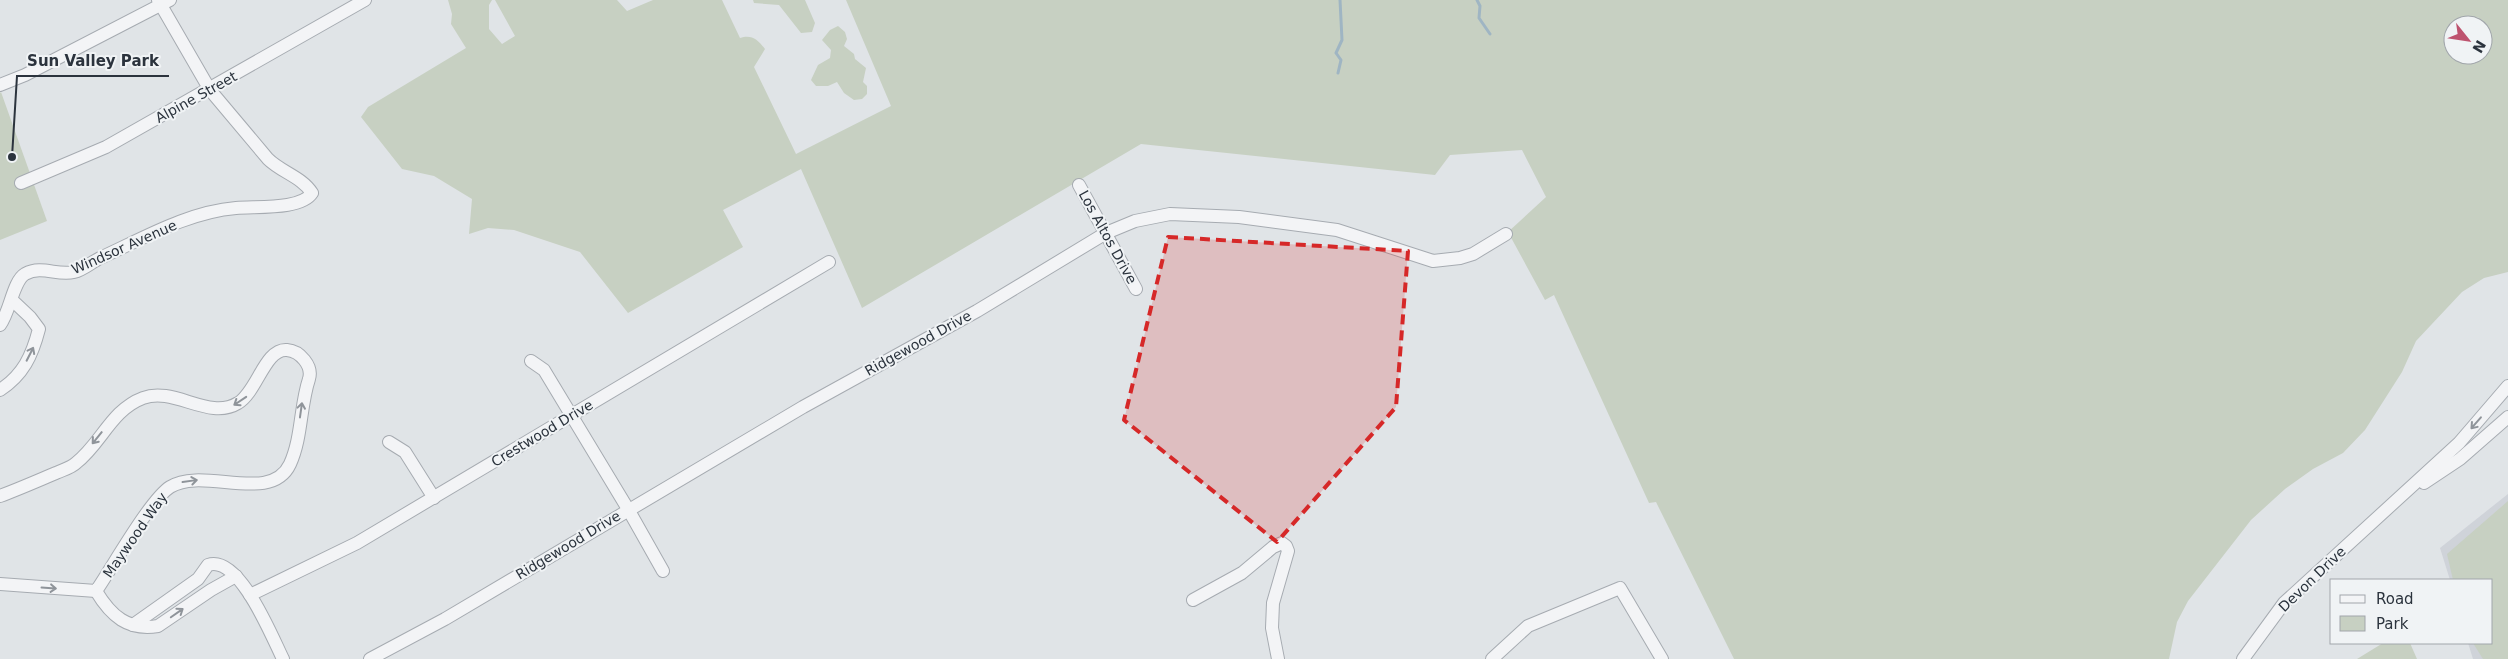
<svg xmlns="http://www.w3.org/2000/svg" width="2508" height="659" viewBox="0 0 2508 659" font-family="'DejaVu Sans',sans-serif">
  <rect width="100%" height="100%" fill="#e0e4e7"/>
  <!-- built -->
  <polygon fill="#cfd3d9" points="2508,494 2508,659 2473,659 2468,643 2492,643 2492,580 2450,580 2440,548"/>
  <!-- green -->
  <g fill="#c7d0c2" fill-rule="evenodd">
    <path d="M448,0H492L489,5V29L502,44L515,36L495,0H617L627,11L653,0H722L740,38C752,34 758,40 765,49L754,67L796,154L891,106L846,0H2508V272L2484,278L2462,292L2416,341L2402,372L2365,430L2343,453L2313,469L2285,489L2251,520L2188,601L2177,622L2169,659H1734L1656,502L1649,503L1554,295L1545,300L1508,232L1546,197L1522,150L1450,155L1435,175L1141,144L862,308L801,169L723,210L743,247L628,313L580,252L514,230L488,228L469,234L472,199L434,176L402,169L361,117L368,107L466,48L451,24L452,14ZM2453,25H2483V55H2453Z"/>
    <polygon points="753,0 805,0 815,23 812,32 801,33 779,5 754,3"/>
    <polygon points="838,26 845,32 847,39 844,46 854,54 855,59 866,68 863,82 867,86 867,94 862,99 854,100 844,93 837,82 828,86 816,86 811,80 818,65 830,58 831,50 822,40 830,30"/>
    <polygon points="1,92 47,221 0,240 0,93"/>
    <polygon points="2508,501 2508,659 2483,659 2473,643 2492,643 2492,580 2453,580 2447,554"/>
    <polygon points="2383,643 2410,643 2417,659 2357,659"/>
  </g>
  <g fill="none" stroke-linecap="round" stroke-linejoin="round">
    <!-- stream -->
    <g stroke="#9fb5c3" stroke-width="3">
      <polyline points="1477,0 1480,6 1479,18 1490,34"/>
      <polyline points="1338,73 1341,60 1336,53 1342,40 1340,0"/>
    </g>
    <!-- minor casing -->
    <g stroke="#a6abb1" stroke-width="14">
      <g id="minor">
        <polyline points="0,85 25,75 170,0"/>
        <polyline points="21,183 106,147 365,0"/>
        <polyline points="1079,185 1136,289"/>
        <path d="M0,325C10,312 13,281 25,274C42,265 57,276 74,272C83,270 92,262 100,258C144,238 188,212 236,208C256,206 301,210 312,193C302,177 281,172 268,159L210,90L158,0"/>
        <polyline points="531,361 544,370 628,509 663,571"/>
        <path d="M0,390C23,375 32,356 39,329L30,317L12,300"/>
        <polyline points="389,442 405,452 434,498"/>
        <polyline points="2424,483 2460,459 2508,417"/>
        <path d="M0,496C19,489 37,481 56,473C62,470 71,468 76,463C101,444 111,410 143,398C174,386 209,421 238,403C257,392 265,348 287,350C300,351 313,366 309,379C300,406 302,438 290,464C271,505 203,466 170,487C150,500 112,568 96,591L0,584"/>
        <path d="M96,591C111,616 128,631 158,626L211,590L236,576"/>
        <polyline points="250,595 357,543 829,262"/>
        <polyline points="1193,600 1242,573 1273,547 1282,543 1286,546 1288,551 1273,603 1272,628 1278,659"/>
        <path d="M133,625L198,579L208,565C239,554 272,637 283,659"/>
        <polyline points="370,659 445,619 803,407 977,311 1106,233 1135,221 1170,214 1239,217 1337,230 1433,261 1460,258 1473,254 1506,234"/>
        <polyline points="1492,659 1528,626 1620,588 1662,659"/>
        <polyline points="2243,659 2284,603 2459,443 2508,386"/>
      </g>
    </g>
    <!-- minor -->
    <use href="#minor" stroke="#f3f4f6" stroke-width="12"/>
  </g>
  <!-- one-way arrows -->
  <defs><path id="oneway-shaft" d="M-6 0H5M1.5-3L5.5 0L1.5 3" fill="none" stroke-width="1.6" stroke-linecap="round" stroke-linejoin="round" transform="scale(1.25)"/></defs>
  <g stroke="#8f949a">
    <use href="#oneway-shaft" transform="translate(30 354) rotate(-63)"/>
    <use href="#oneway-shaft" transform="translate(240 401) rotate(146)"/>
    <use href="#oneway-shaft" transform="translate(301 410) rotate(-82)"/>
    <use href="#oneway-shaft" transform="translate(2476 423) rotate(131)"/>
    <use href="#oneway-shaft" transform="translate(97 438) rotate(129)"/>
    <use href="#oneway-shaft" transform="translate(190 481) rotate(-8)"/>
    <use href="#oneway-shaft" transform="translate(49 588) rotate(4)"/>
    <use href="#oneway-shaft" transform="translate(177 613) rotate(-35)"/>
  </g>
  <!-- marked area -->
  <path fill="#d62828" fill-opacity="0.2" stroke="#d62828" stroke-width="4" stroke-dasharray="10 6" stroke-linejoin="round" d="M1168,237L1408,251L1396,407L1277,542L1124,420Z"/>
  <g text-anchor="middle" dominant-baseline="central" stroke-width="4" stroke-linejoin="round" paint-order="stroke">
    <!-- street labels -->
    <g font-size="14" fill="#2b333d" stroke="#f0f3f5">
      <text transform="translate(196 97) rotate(-29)">Alpine Street</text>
      <text transform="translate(1108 237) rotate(61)">Los Altos Drive</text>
      <text transform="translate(124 247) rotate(-24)">Windsor Avenue</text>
      <text transform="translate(918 343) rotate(-29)">Ridgewood Drive</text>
      <text transform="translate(542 433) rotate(-31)">Crestwood Drive</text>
      <text transform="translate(135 535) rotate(-55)">Maywood Way</text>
      <text transform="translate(568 545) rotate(-31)">Ridgewood Drive</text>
      <text transform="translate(2312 579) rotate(-44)">Devon Drive</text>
    </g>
  </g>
  <!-- callouts -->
  <path fill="none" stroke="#2b333d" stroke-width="2" d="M12 157L17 76H169"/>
  <circle fill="#2b333d" stroke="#f0f3f5" stroke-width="2" cx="12" cy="157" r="5"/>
  <g font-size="15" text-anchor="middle" font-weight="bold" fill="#2b333d" stroke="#f0f3f5" stroke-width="4" stroke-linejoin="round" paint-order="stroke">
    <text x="93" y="66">Sun Valley Park</text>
  </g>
  <!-- legend -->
  <rect x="2330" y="579" width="162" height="65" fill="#f0f3f5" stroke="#a1a6ab"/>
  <rect x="2340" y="595" width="25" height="8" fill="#f3f4f6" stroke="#a1a6ab"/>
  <text x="2376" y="604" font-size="15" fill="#2b333d">Road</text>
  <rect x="2340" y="616" width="25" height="15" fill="#c7d0c2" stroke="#a1a6ab"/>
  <text x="2376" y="629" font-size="15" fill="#2b333d">Park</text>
  <!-- north arrow -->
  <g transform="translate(2468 40) rotate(120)"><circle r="24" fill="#f0f3f5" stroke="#a1a6ab"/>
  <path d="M0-4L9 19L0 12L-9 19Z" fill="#be536f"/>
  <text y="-8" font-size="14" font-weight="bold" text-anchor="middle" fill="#2b333d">N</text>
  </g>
</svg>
